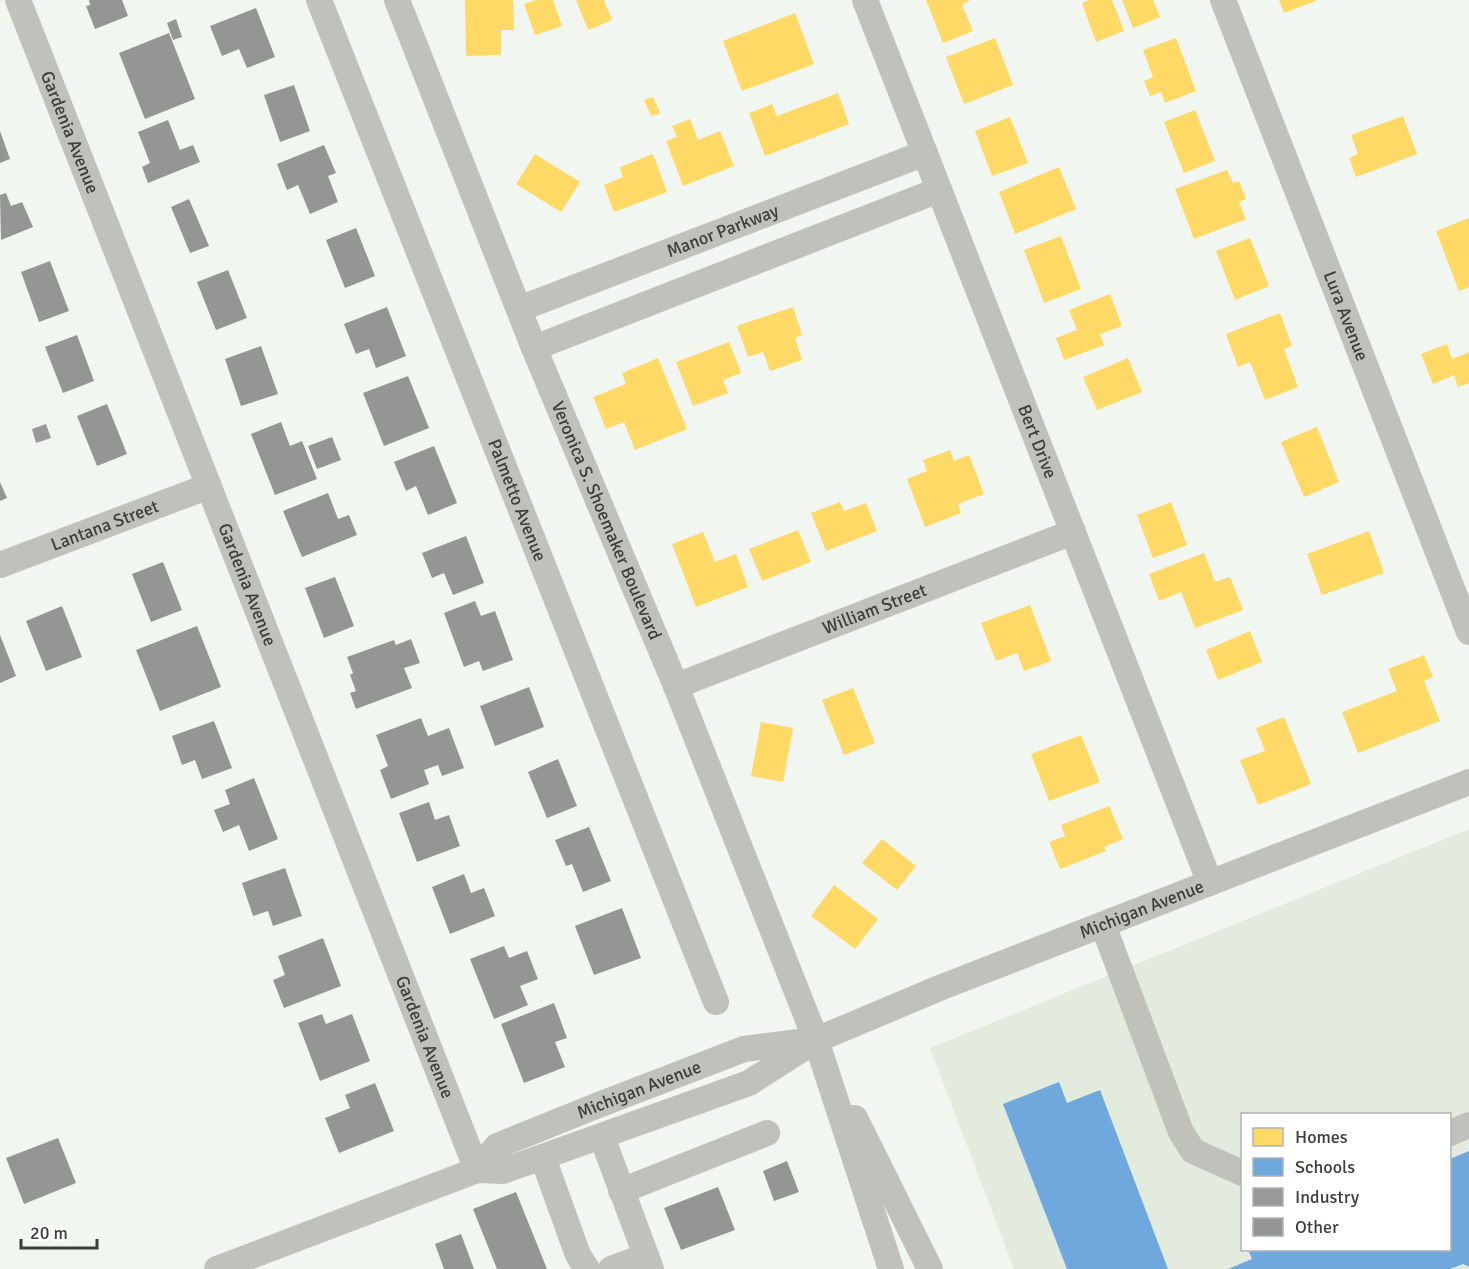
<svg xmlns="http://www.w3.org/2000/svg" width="1469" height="1269" viewBox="0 0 1469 1269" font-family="Signika,sans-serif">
  <rect width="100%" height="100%" fill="#f2f6f0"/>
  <!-- built -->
  <path fill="#e2ebde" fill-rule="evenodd" d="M1469,829V1269H1014L930,1048ZM1242,1114H1450V1250H1242Z"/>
  <!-- homes -->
  <g fill="#ffd966">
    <polygon points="465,0 513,0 514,30 501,30 501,55 466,56"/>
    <polygon points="536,0 553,0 562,26 535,35 524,4"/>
    <polygon points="576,0 604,0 612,20 588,30"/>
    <polygon points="926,0 970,0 962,5 973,31 943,43"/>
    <polygon points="1089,0 1112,0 1124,31 1096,42 1082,3"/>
    <polygon points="1122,0 1153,0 1160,17 1133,28"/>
    <polygon points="1279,0 1318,0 1284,13"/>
    <polygon points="795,13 814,64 742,91 723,41"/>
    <polygon points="995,38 1013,85 964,104 946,57"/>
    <polygon points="1176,38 1196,91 1165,103 1161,92 1150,96 1144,81 1153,77 1143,50"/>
    <polygon points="838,93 849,124 765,156 749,113 772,104 777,116"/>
    <polygon points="653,97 660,113 651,116 644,100"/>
    <polygon points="1195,110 1215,161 1184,173 1164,122"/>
    <polygon points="1403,116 1417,154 1356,177 1349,158 1358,154 1351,135"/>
    <polygon points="1010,117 1028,163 992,176 975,131"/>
    <polygon points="690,119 698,140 720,131 734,166 683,186 666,141 677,137 672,126"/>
    <polygon points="535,154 580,182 561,212 516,184"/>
    <polygon points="653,154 667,192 614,212 604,185 623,177 620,167"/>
    <polygon points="1059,167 1076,209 1015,234 999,192"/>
    <polygon points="1227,170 1233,183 1239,181 1246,199 1239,202 1246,219 1194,239 1175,189"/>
    <polygon points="1469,218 1469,287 1459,291 1436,231"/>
    <polygon points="1061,236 1081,289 1044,303 1024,250"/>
    <polygon points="1250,238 1269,286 1235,300 1216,251"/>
    <polygon points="1110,294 1122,326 1100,334 1104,345 1064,360 1056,338 1077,330 1069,310"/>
    <polygon points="793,307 802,335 795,338 802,360 770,371 763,352 748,357 737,326"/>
    <polygon points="1280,313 1292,346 1284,349 1298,387 1265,400 1250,362 1238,367 1226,334"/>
    <polygon points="729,342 741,373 723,380 728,393 693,406 676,362"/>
    <polygon points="1447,344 1452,359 1469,352 1469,383 1458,387 1454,375 1433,384 1421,354"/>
    <polygon points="658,358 687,429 635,450 624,422 606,429 593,397 626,384 622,373"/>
    <polygon points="1128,358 1142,392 1097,410 1083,377"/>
    <polygon points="1317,427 1339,482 1304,497 1281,442"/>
    <polygon points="950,450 954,461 969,455 984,494 958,504 961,513 925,527 907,479 927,471 923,460"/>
    <polygon points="840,502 844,511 866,503 877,531 826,551 811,513"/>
    <polygon points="1171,502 1187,545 1153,558 1137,515"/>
    <polygon points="798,530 811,562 762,581 749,549"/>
    <polygon points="1369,531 1384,573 1322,595 1307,554"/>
    <polygon points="703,532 715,562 736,554 748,587 696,607 672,544"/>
    <polygon points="1204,553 1215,582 1230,577 1243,610 1195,628 1181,592 1159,601 1149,574"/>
    <polygon points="1030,605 1051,661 1024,671 1017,653 996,661 981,623"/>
    <polygon points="1250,631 1262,662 1218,680 1206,650"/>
    <polygon points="1424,655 1433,677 1424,681 1440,721 1358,753 1342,712 1397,691 1388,669"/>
    <polygon points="853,688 875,743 844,755 822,700"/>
    <polygon points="1284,717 1311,784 1258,805 1240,760 1265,751 1256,728"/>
    <polygon points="761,722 793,728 783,782 751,776"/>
    <polygon points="1081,735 1100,782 1049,801 1031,754"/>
    <polygon points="1109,806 1123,839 1104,847 1106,851 1060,869 1049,842 1065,836 1061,825"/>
    <polygon points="882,839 916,866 897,890 862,863"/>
    <polygon points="834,885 878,919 855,949 811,916"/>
  </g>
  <!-- schools -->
  <g fill="#6fa8dc">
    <polygon points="1059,1082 1067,1103 1100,1090 1168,1269 1067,1269 1003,1104"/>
    <polygon points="1469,1151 1469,1267 1463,1264 1450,1269 1228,1269 1252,1259 1248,1250 1450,1250 1450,1159"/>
  </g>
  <!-- industry -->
  <polygon fill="#999" points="46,424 51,438 36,443 32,429"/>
  <!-- building -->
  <g fill="#939692">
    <polygon points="89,0 122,0 128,16 95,29 86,6 90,5"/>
    <polygon points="256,8 275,57 247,68 239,49 222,56 210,26"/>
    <polygon points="176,19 182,37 173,40 167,23"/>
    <polygon points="169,33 195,99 145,119 119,53"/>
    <polygon points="294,85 310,131 280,142 264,95"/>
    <polygon points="168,120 180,150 193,145 200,162 148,183 142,167 150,163 138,132"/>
    <polygon points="0,131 10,159 0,163"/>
    <polygon points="324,145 336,173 328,176 338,202 310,214 298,185 287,190 277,164"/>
    <polygon points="6,193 11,206 22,202 33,227 1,240 0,195"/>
    <polygon points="189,199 209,246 190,253 171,207"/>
    <polygon points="356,228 375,276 345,288 326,240"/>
    <polygon points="50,261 69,311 39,322 21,272"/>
    <polygon points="228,270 247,318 216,330 197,282"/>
    <polygon points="387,307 406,356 376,368 369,349 356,354 344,324"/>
    <polygon points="77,335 94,381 63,393 45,347"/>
    <polygon points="261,346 278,394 241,406 225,359"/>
    <polygon points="408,376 429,428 384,446 363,393"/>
    <polygon points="107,404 127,454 97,466 77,416"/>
    <polygon points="281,422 290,446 302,441 317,479 275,495 251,434"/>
    <polygon points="332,437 341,460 317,469 308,446"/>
    <polygon points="434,446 457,503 428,515 416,486 406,491 394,462"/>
    <polygon points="0,482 7,498 0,501"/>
    <polygon points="328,493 338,519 349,515 357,535 302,557 283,511"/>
    <polygon points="466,536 484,583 453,595 444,573 432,578 422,553"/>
    <polygon points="163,562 182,610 151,622 132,574"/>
    <polygon points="335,577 354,626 324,638 305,588"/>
    <polygon points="475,601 481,616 495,611 513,660 483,671 479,661 464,667 444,613"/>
    <polygon points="62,606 82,657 46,671 26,621"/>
    <polygon points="197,626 221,687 160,711 136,650"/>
    <polygon points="0,635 16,676 0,683"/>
    <polygon points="411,639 420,663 404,668 412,688 356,709 350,693 356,691 350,675 353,673 347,657 394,640 396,645"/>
    <polygon points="529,687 544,727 495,746 480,706"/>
    <polygon points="421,718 428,736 449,728 464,768 442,776 438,765 424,770 429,784 391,799 380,770 388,766 376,735"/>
    <polygon points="214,721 232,768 202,779 195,760 182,765 172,736"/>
    <polygon points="558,759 577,806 547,818 528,772"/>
    <polygon points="254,778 278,839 249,851 239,825 223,832 214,810 230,804 225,790"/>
    <polygon points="429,802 435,820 449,815 460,846 417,862 399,813"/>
    <polygon points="589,827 611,881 583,892 572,864 566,866 555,840"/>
    <polygon points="285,868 302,916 273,926 268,911 253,916 242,883"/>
    <polygon points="464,874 471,893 484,888 495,916 450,934 432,887"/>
    <polygon points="622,908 641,958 594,975 575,926"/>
    <polygon points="323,938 341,986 284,1008 273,980 285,975 278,956"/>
    <polygon points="504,946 509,958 527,951 538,979 520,986 528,1005 494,1019 470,959"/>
    <polygon points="554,1003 567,1038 555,1042 565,1067 524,1083 501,1024"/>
    <polygon points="322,1014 326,1024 352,1014 370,1061 320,1081 298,1023"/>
    <polygon points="375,1083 394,1131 339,1153 325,1118 350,1108 345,1095"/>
    <polygon points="58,1138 76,1183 24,1204 6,1158"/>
    <polygon points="787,1161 799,1192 774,1201 763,1171"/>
    <polygon points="718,1187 735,1230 681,1250 664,1208"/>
    <polygon points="516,1192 547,1269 497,1269 473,1209"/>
    <polygon points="461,1234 474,1269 444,1269 435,1244"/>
  </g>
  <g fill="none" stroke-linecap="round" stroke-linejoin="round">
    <!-- minor -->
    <g stroke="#c0c1bb" stroke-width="26">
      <path id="s1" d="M18,0L477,1170"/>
      <path id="s2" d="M319,0L716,1002"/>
      <path id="s3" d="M397,0L534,348L676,686L816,1040L891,1269"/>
      <path id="s4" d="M865,0L1210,883"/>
      <path id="s5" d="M1223,0L1469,632"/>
      <path id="s6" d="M519,309L925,153"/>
      <polyline points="534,348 939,190"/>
      <path id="s7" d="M0,565L209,486"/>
      <path id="s8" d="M676,686L1073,532"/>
      <polyline points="1103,925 1181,1132 1193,1151 1242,1173"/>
      <polyline points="855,1118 930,1269"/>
      <polyline points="1450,1133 1469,1125"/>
      <polyline points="602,1137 651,1269"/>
      <polyline points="543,1158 578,1255 587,1269"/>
      <path id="s9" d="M477,1170L497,1146L596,1106L744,1049L807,1041"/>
      <polyline points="621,1191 767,1133"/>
      <path id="s10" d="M217,1269L477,1170L503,1171L749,1083L816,1040L942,987L1469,782"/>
      <polyline points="611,1269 646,1256"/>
    </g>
  </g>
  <g text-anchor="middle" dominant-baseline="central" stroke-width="6" stroke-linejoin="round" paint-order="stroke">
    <!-- street labels -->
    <g font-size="18" fill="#3b3e39" stroke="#fff">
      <text stroke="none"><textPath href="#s1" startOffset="142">Gardenia Avenue</textPath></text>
      <text stroke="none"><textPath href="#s6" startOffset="218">Manor Parkway</textPath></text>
      <text stroke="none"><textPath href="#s5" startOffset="339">Lura Avenue</textPath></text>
      <text stroke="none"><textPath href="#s4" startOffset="474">Bert Drive</textPath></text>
      <text stroke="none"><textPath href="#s2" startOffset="538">Palmetto Avenue</textPath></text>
      <text stroke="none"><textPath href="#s3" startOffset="561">Veronica S. Shoemaker Boulevard</textPath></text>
      <text stroke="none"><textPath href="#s7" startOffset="112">Lantana Street</textPath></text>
      <text stroke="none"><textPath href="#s1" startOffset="628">Gardenia Avenue</textPath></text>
      <text stroke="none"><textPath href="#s8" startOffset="213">William Street</textPath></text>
      <text stroke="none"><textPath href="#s10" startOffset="996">Michigan Avenue</textPath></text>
      <text stroke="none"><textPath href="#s1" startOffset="1114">Gardenia Avenue</textPath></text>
      <text stroke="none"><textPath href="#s9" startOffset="184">Michigan Avenue</textPath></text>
    </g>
  </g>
  <!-- legend -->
  <rect x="1241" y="1113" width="210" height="138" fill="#ffffff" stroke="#b1b2b0" stroke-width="1.5"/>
  <rect x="1253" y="1128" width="30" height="18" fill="#ffd966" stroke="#b1b2b0" stroke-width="1.5"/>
  <text x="1295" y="1143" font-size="18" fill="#3b3e39">Homes</text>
  <rect x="1253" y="1158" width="30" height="18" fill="#6fa8dc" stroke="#b1b2b0" stroke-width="1.5"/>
  <text x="1295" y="1173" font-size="18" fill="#3b3e39">Schools</text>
  <rect x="1253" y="1188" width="30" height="18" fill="#999999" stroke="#b1b2b0" stroke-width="1.5"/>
  <text x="1295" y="1203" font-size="18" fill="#3b3e39">Industry</text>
  <rect x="1253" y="1218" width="30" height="18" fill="#939692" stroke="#b1b2b0" stroke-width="1.5"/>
  <text x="1295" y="1233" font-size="18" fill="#3b3e39">Other</text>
  <!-- scale -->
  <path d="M21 1239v9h76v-9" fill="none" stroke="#3b3e39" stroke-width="3"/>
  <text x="30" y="1239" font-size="18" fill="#3b3e39" stroke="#ffffff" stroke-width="4.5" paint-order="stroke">20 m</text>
</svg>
